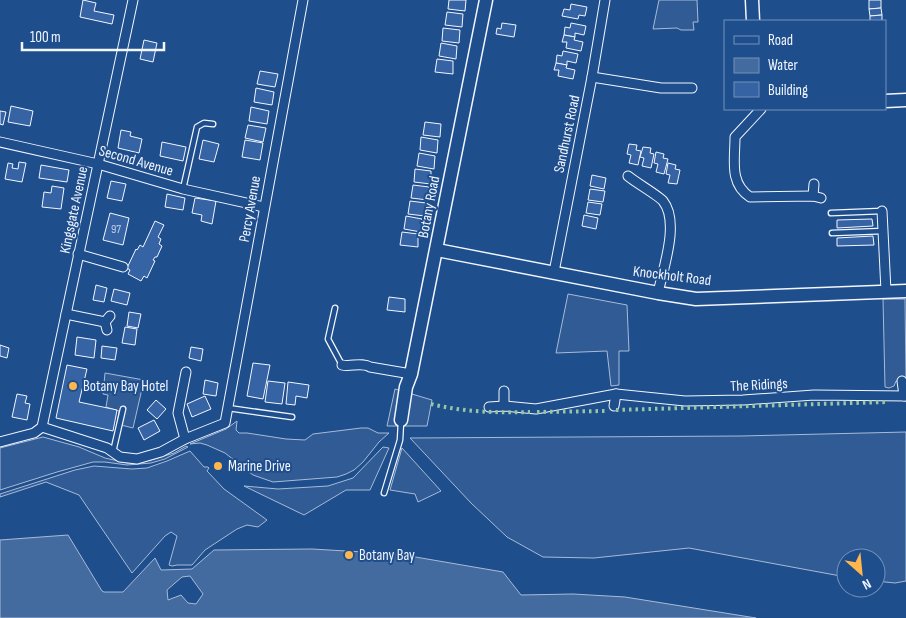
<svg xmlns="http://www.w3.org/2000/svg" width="906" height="618" viewBox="0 0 906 618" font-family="'Sofia Sans Condensed',sans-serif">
  <rect width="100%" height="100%" fill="#1f4e8c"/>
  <!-- built -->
  <g fill="#305b95" stroke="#a8bbd7">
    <polygon points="659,0 697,0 698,22 693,22 694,30 681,30 677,28 653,29"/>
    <polygon points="568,294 627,305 629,351 619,351 619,385 611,386 607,351 556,353"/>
    <polygon points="883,299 905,299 906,381 896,381 894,386 889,388 885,387"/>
    <polygon points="105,373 144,380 133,428 117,424 119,411 106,407 108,395 103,394"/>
    <polygon points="395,389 432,400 427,426 387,426"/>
    <polygon points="237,421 236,430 239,433 247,433 286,439 305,440 313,434 361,428 368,428 378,433 389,433 379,442 363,462 354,470 346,474 337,477 273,482 253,475 225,453 207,445 200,443 190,444 226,429"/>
    <polygon points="906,432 906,581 895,583 876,581 876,558 846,558 846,577 689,548 594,558 543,557 507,537 471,503 410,438 741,436"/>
    <polygon points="43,437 79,447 105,458 127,463 151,460 174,453 186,446 188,447 165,459 151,463 127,465 105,462 93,462 57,472 0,490 0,448"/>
    <polygon points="383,447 389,448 370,490 346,490 304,515 244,486 278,489 328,486 353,478"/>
    <polygon points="402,448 441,491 418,502 415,494 390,490"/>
    <polygon points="190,451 204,467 208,467 209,468 207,471 224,489 267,520 258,527 247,525 237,529 205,550 192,565 177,565 172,566 169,565 177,536 171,532 165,536 132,573 79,495 46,482 0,497 0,494 75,470 94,466 132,469 147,468 167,461"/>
  </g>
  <!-- water -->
  <path fill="#446ba0" stroke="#a8bbd7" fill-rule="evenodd" d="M68,535L102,591L104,592H123L155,558L161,570L192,569L214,550L312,549L398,554L503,572L521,595L573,594L625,597L756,618H0V540ZM190,576L203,594L196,604L188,603L181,595L168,600L167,590L182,577Z"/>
  <!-- building -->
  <g fill="#3563a3" stroke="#f2f6ff">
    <polygon points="83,0 96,3 94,11 114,15 112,24 80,17"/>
    <polygon points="449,0 466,0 465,11 448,9"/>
    <polygon points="869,0 881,0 881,8 869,9"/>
    <polygon points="571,4 587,7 585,16 579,15 578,19 562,16 564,9 570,10"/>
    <polygon points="881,8 882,15 870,16 869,9"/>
    <polygon points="447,12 463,14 462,27 445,25"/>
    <polygon points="882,15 882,21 870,21 870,16"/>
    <polygon points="502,23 516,25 514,37 496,34 497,28 501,29"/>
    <polygon points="571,23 586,26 584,35 575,33 575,37 564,35 565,27 570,28"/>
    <polygon points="443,28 460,30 459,43 442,41"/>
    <polygon points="564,35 575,37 574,40 583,42 581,51 566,48 567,42 562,42"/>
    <polygon points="144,40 157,43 153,62 140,59"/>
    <polygon points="441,43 457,46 456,59 439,56"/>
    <polygon points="563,51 578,54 576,63 567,61 567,65 556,63 557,55 562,56"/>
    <polygon points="437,59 453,61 453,74 435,72"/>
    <polygon points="556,63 567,65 566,68 575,70 573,79 558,76 559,70 554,70"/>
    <polygon points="260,71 278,74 275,87 257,84"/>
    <polygon points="256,88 274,92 272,105 254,102"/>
    <polygon points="11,106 33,111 30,126 8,122"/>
    <polygon points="251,107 269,111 267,124 249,121"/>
    <polygon points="0,111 6,112 3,125 0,124"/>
    <polygon points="425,122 441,124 440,137 423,135"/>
    <polygon points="248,125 266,128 263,142 245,138"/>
    <polygon points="121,130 131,132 130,136 142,139 139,153 118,148"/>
    <polygon points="421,137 438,140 437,153 420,150"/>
    <polygon points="203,140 219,144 214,162 199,159"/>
    <polygon points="245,140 263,143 260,160 242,157"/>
    <polygon points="162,142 186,147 183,161 160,156"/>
    <polygon points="629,144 637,145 636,150 641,151 638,165 629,163 631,155 627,154"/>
    <polygon points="643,147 651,148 650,153 654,154 651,168 642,166 644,158 640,157"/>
    <polygon points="656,152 664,154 663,158 668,159 664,174 656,172 658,164 654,163"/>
    <polygon points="419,153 435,156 434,169 417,166"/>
    <polygon points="19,162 26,163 22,182 5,179 8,163 13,164 12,168 18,169"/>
    <polygon points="668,163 676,165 675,169 680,170 677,184 668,183 670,175 666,174"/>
    <polygon points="41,165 69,170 67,182 39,178"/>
    <polygon points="415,169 431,171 431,184 414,182"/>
    <polygon points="592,175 606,178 604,189 590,186"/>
    <polygon points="111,181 126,184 122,201 107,198"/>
    <polygon points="413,185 429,187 428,200 411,198"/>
    <polygon points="52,186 64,188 61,209 42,207 44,192 51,193"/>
    <polygon points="590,189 605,191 603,202 588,200"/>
    <polygon points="167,194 185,198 183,210 165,207"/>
    <polygon points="195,198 216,201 212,224 201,221 202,215 192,213"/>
    <polygon points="410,201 426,203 425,216 408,214"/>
    <polygon points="588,202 602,204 600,215 586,213"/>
    <polygon points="110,213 129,218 123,245 103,240"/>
    <polygon points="584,215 598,218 596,229 582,226"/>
    <polygon points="406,216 422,219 421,232 404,229"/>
    <polygon points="872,219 873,226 837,228 837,220"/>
    <polygon points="155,221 164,225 158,237 161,239 159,244 162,246 157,257 155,257 153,260 155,261 147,278 144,276 141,281 128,274 130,270 127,268 136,249 137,250 140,245 143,247"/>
    <polygon points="402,232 418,234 418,247 400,245"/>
    <polygon points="873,236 874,245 837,246 837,238"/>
    <polygon points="96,285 107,288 104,302 93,300"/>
    <polygon points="114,289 130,293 127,305 111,301"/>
    <polygon points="389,297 405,299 405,312 387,310"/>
    <polygon points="129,312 141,314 138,328 127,326"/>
    <polygon points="125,327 137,329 135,345 122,343"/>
    <polygon points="77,337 96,340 94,358 75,355"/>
    <polygon points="0,345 9,348 7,358 0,356"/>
    <polygon points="102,346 117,348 115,360 101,358"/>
    <polygon points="191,347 203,349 201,361 189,358"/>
    <polygon points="253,363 270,365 263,399 247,396"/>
    <polygon points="67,365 87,369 79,402 117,410 113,431 56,418"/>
    <polygon points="205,380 218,383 216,396 203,394"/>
    <polygon points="268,381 285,383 282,404 265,402"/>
    <polygon points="288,382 309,385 307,398 296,396 295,405 286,404"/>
    <polygon points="17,394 27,396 25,403 30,404 27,420 12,417"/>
    <polygon points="205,396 211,409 192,417 187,404"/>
    <polygon points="156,400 166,409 157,419 147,410"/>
    <polygon points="154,420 160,431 144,440 138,428"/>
  </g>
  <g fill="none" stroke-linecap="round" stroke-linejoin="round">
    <!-- lane casing -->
    <g stroke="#f2f6ff" stroke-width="7">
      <g id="lane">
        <polyline points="183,189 197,127 204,123 213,124"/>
        <polyline points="831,213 882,211"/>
        <polyline points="832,233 883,231"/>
        <polyline points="335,308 328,339 342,365"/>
        <polyline points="228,408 292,417"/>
        <polyline points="113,452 123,409"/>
        <polyline points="384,493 400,440 401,422"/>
      </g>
    </g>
    <!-- street casing -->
    <g stroke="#f2f6ff" stroke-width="11">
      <g id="street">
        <polyline points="592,77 661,88 692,88"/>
        <path d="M761,109L735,137C735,160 729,183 750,197L813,196L821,198"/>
        <polyline points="0,142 98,164 183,189 264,207"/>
        <path d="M628,176C635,182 659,196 663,201C680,222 663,269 658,293"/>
        <polyline points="813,196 814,184"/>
        <polyline points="882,211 886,291"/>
        <polyline points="78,254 123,267"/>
        <polyline points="554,272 592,77 605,0"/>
        <polyline points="66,314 105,322"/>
        <polyline points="107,330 105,322 110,316"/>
        <path d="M342,365C351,367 362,362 370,367L411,374"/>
        <polyline points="902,381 904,396"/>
        <polyline points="504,406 504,391"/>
        <polyline points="614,406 616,394"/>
        <polyline points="489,407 504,406 536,409 616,394 685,401 743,400 814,395 906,396"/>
        <polyline points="42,427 107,448 120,457 137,459 161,452 185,439 225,423 303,0"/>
        <polyline points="42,427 133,0"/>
        <polyline points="185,439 178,413 186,372"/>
        <polyline points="0,442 34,433 42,427"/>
      </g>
    </g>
    <!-- secondary casing -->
    <g stroke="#f2f6ff" stroke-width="15">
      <g id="secondary">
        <polyline points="752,0 753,21"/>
        <polyline points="885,101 906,100"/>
        <polyline points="437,250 658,293 696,299 906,291"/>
        <polyline points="401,420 406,387 411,374 486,0"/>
      </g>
    </g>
    <!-- lane -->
    <use href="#lane" stroke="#1f4e8c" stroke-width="4.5"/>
    <!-- street -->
    <use href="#street" stroke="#1f4e8c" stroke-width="9"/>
    <!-- secondary -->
    <use href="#secondary" stroke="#1f4e8c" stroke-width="12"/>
    <!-- hedge -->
    <g stroke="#97c8a6" stroke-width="4" stroke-dasharray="2.5 4" stroke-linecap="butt">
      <path d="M431,404C464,412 496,413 530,412"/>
      <polyline points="616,410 887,402"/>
      <polyline points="537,412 605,411"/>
    </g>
  </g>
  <!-- markers -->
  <g fill="#ffb74d" stroke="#1f4e8c" stroke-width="2">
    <circle cx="73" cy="386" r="5"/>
    <circle cx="218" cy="466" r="5"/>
    <circle cx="349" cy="555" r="5"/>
  </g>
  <g text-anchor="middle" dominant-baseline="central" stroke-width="4" stroke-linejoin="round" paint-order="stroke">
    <!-- number labels -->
    <g font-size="12" fill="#c3d1e8">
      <text x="116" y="229">97</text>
    </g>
    <!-- street labels -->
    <g font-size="15" fill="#f2f6ff" stroke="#1f4e8c">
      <text transform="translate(567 134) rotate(-78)">Sandhurst Road</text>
      <text transform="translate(136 161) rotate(16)">Second Avenue</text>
      <text transform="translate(429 207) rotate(-79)">Botany Road</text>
      <text transform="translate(250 209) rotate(-80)">Percy Avenue</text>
      <text transform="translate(74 210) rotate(-78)">Kingsgate Avenue</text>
      <text transform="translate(672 276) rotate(7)">Knockholt Road</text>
      <text transform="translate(759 385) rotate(-3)">The Ridings</text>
    </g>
    <!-- poi labels -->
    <g font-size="15" fill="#f2f6ff" stroke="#1f4e8c" text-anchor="start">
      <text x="83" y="386">Botany Bay Hotel</text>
      <text x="228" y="466">Marine Drive</text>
      <text x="359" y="555">Botany Bay</text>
    </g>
  </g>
  <!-- legend -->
  <rect x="724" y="20" width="162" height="90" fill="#1f4e8c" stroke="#7391ba"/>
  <rect x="734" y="36" width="25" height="8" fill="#1f4e8c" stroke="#7391ba"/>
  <text x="768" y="45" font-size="15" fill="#f2f6ff">Road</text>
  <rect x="734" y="58" width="25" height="15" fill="#446ba0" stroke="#7391ba"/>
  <text x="768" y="70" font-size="15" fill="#f2f6ff">Water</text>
  <rect x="734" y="82" width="25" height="15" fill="#3563a3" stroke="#7391ba"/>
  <text x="768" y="95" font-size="15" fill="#f2f6ff">Building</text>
  <!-- north arrow -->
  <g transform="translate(861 573) rotate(153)"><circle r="24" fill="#1f4e8c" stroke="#7391ba"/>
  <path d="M0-4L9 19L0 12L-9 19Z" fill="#ffb74d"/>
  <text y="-8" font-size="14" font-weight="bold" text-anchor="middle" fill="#f2f6ff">N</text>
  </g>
  <!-- scale -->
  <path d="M22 42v8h142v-8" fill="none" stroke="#f2f6ff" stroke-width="2.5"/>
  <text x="30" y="42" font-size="15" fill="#f2f6ff" stroke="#1f4e8c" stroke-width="4" paint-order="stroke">100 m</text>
</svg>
